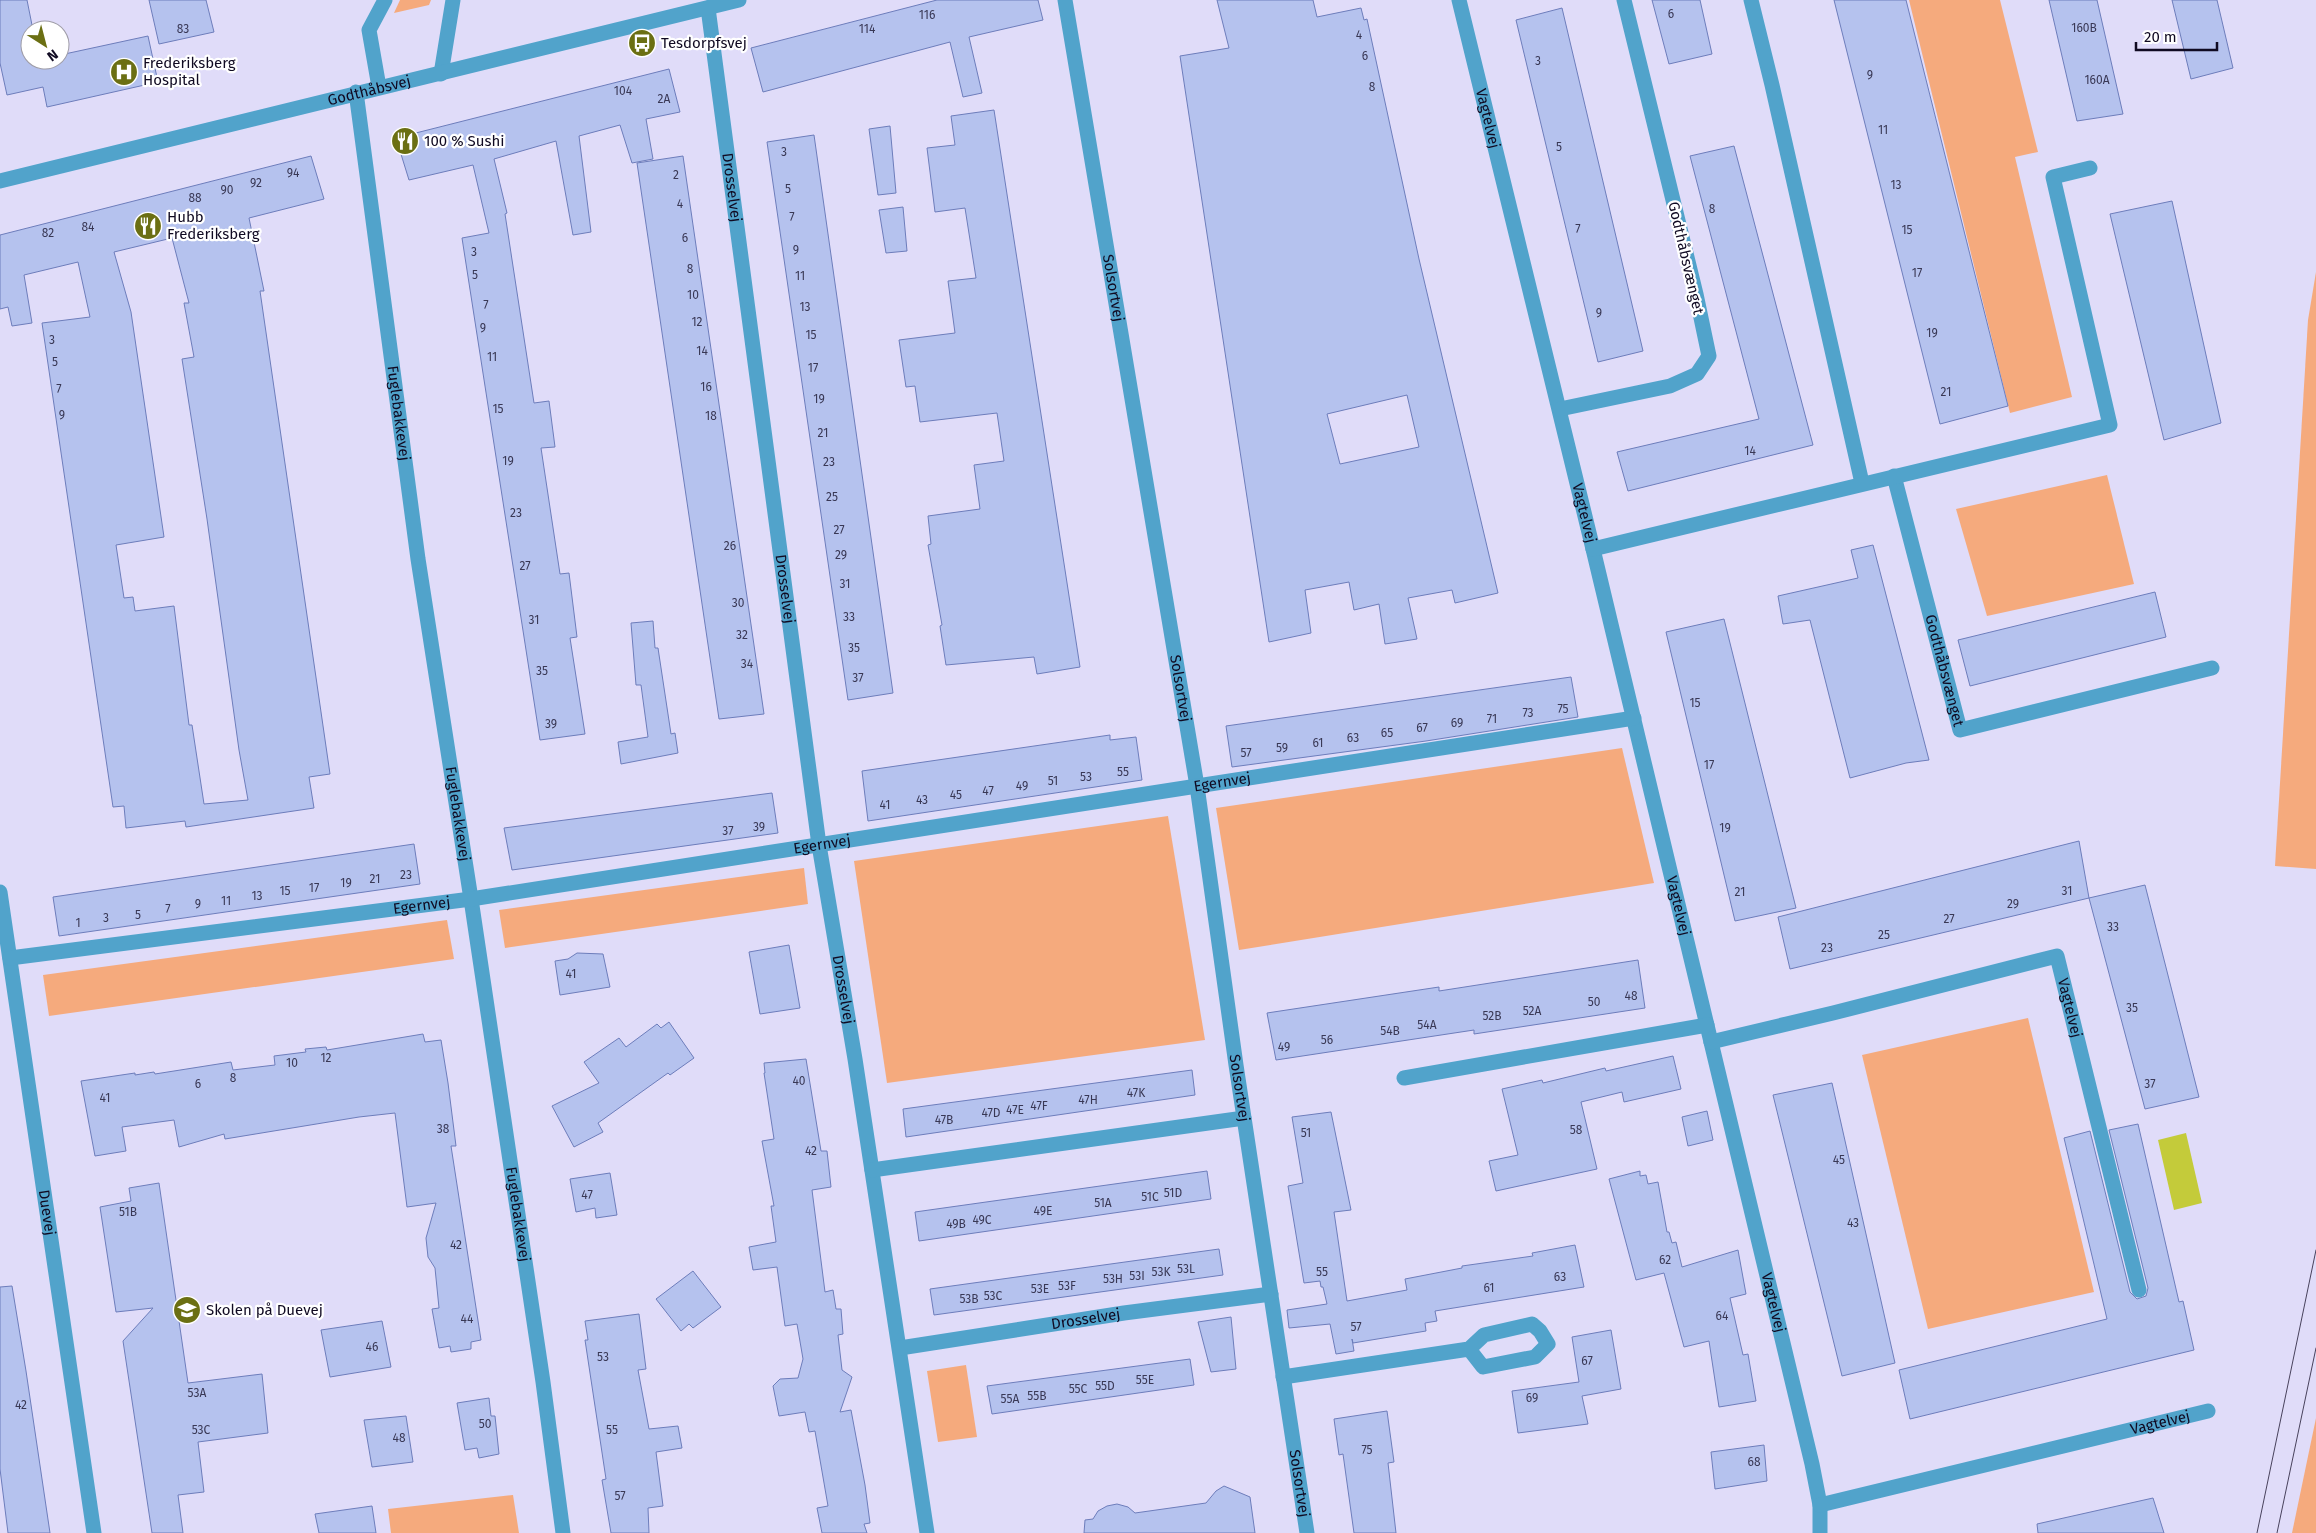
<svg xmlns="http://www.w3.org/2000/svg" width="2316" height="1533" viewBox="0 0 2316 1533" font-family="'Fira Sans',sans-serif">
  <rect width="100%" height="100%" fill="#e0dcf9"/>
  <!-- green -->
  <g fill="#f5aa7d">
    <polygon points="400,0 431,0 429,5 394,13"/>
    <polygon points="1909,0 2000,0 2038,152 2015,157 2072,397 2010,413"/>
    <polygon points="2316,272 2316,869 2275,866 2308,320"/>
    <polygon points="2107,475 2134,584 1987,616 1956,509"/>
    <polygon points="1622,748 1654,883 1239,950 1216,808"/>
    <polygon points="1168,816 1205,1040 887,1083 854,861"/>
    <polygon points="804,868 808,904 505,948 499,910"/>
    <polygon points="447,920 454,959 49,1016 43,975"/>
    <polygon points="2028,1018 2094,1292 1928,1329 1862,1055"/>
    <polygon points="966,1365 977,1437 938,1442 927,1371"/>
    <polygon points="2316,1418 2316,1533 2292,1533"/>
    <polygon points="513,1495 519,1533 391,1533 388,1509"/>
  </g>
  <!-- water -->
  <polygon fill="#c4cb3a" points="2186,1133 2202,1203 2174,1210 2158,1140"/>
  <!-- building -->
  <g fill="#b5c2ee" stroke="#6d7dbb" fill-rule="evenodd">
    <polygon points="0,0 27,0 32,25 38,23 40,30 30,30 30,60 60,60 60,55 148,36 158,82 47,107 43,87 7,95 0,63"/>
    <polygon points="149,0 206,0 214,32 159,44"/>
    <polygon points="937,0 1038,0 1043,20 969,37 982,93 963,97 950,42 763,92 751,48"/>
    <path d="M1217,0H1313L1317,17L1361,8L1364,20L1367,19L1419,259L1498,593L1455,603L1452,590L1408,598L1417,639L1385,644L1379,604L1354,610L1349,582L1305,590L1311,633L1269,642L1180,56L1229,48ZM1407,395L1419,447L1340,464L1327,414Z"/>
    <polygon points="1652,0 1700,0 1712,54 1669,64"/>
    <polygon points="1834,0 1906,0 2008,406 1940,424"/>
    <polygon points="2049,0 2097,0 2123,114 2077,121"/>
    <polygon points="2172,0 2217,0 2233,68 2191,79"/>
    <polygon points="1562,8 1643,351 1598,362 1516,20"/>
    <polygon points="669,69 680,112 646,119 653,159 632,163 620,125 579,136 591,232 573,235 556,141 494,159 507,213 505,214 534,403 549,401 555,447 541,448 560,574 569,573 577,637 570,638 585,734 540,740 462,238 489,233 473,165 409,180 396,138"/>
    <polygon points="994,110 1080,667 1037,674 1034,657 946,665 940,626 942,625 928,545 931,544 928,516 980,509 974,465 1004,461 997,413 920,422 915,386 906,387 899,340 955,333 948,281 976,278 965,208 935,212 927,148 955,145 951,116"/>
    <polygon points="890,126 896,193 878,195 869,129"/>
    <polygon points="814,135 893,693 848,700 767,142"/>
    <polygon points="1734,146 1813,445 1628,491 1617,452 1759,419 1690,156"/>
    <path d="M311,156L324,199L249,218L264,291H260L330,774L309,777L314,808L186,827L185,821L126,828L124,806L113,807L42,323L90,317L78,262L24,275L32,323L12,326L8,307L0,309V235ZM172,238L189,303H184L194,357L182,359L207,519L239,750L248,800L204,804L192,725H189L174,606L135,611L133,597L124,598L116,545L164,537L131,312L114,252Z"/>
    <polygon points="683,156 764,714 719,719 637,163"/>
    <polygon points="2172,201 2221,423 2164,440 2110,214"/>
    <polygon points="903,207 907,251 886,253 879,210"/>
    <polygon points="1873,545 1929,760 1906,763 1850,778 1810,620 1783,624 1778,596 1858,578 1851,550"/>
    <polygon points="2155,592 2166,637 1970,686 1958,640"/>
    <polygon points="1724,619 1796,908 1735,921 1666,632"/>
    <polygon points="653,621 655,648 658,648 671,734 675,733 678,753 621,764 618,742 648,737 641,685 636,685 631,623"/>
    <polygon points="1571,677 1578,717 1426,741 1232,767 1226,726"/>
    <polygon points="1110,735 1110,740 1136,737 1142,780 868,821 862,771"/>
    <polygon points="772,793 778,833 512,870 504,828"/>
    <polygon points="2079,841 2089,898 1790,969 1778,917"/>
    <polygon points="414,844 420,884 59,936 53,897"/>
    <polygon points="2145,885 2199,1097 2145,1109 2089,898"/>
    <polygon points="789,945 800,1008 760,1014 749,952"/>
    <polygon points="577,953 603,954 610,987 560,995 555,961 568,959"/>
    <polygon points="1638,960 1645,1008 1474,1034 1474,1030 1276,1060 1267,1013 1439,987 1439,991"/>
    <polygon points="669,1022 694,1058 670,1075 668,1073 598,1123 603,1132 574,1147 552,1106 599,1083 584,1062 619,1038 626,1047 657,1024 661,1028"/>
    <polygon points="423,1034 425,1042 441,1040 448,1083 456,1146 451,1146 481,1340 471,1342 471,1349 451,1352 450,1346 439,1348 432,1309 439,1308 435,1268 428,1257 426,1238 436,1203 407,1207 395,1113 359,1117 225,1139 224,1134 179,1147 174,1120 122,1127 126,1151 95,1156 81,1081 135,1073 135,1075 154,1072 155,1074 231,1062 233,1070 275,1065 274,1056 306,1052 305,1049 326,1047 327,1050"/>
    <polygon points="1673,1056 1681,1089 1624,1102 1622,1092 1581,1102 1597,1169 1496,1191 1489,1161 1518,1155 1502,1089 1542,1080 1543,1083 1605,1068 1606,1071"/>
    <polygon points="806,1059 821,1151 827,1151 831,1187 812,1190 825,1292 833,1290 836,1309 841,1309 843,1334 838,1335 842,1370 852,1377 840,1412 851,1410 865,1485 870,1523 864,1524 867,1533 822,1533 817,1508 828,1506 815,1431 809,1432 805,1412 779,1416 773,1386 780,1379 798,1378 803,1359 797,1324 785,1326 777,1267 753,1270 749,1247 776,1242 771,1206 774,1206 762,1141 774,1139 764,1073 765,1073 764,1063"/>
    <polygon points="1192,1070 1195,1095 906,1137 903,1109"/>
    <polygon points="1832,1083 1895,1363 1842,1376 1773,1095"/>
    <polygon points="1707,1111 1713,1140 1688,1146 1682,1117"/>
    <polygon points="1331,1112 1351,1210 1334,1212 1347,1301 1407,1290 1405,1279 1462,1268 1462,1266 1533,1256 1532,1253 1575,1245 1584,1287 1435,1311 1437,1321 1425,1323 1426,1331 1353,1343 1352,1339 1354,1351 1336,1354 1330,1324 1289,1328 1287,1310 1327,1304 1323,1287 1321,1287 1320,1281 1304,1283 1288,1186 1303,1183 1292,1117"/>
    <polygon points="2138,1124 2179,1302 2183,1301 2194,1350 1910,1419 1899,1370 2107,1319 2064,1138 2090,1131 2130,1292 2137,1299 2146,1296 2148,1288 2109,1130"/>
    <polygon points="1207,1171 1211,1199 919,1241 915,1212"/>
    <polygon points="1640,1171 1640,1176 1646,1175 1648,1184 1658,1182 1667,1232 1669,1232 1672,1243 1676,1242 1682,1267 1738,1250 1746,1294 1730,1298 1743,1355 1748,1354 1756,1401 1719,1407 1709,1341 1684,1347 1664,1273 1636,1280 1609,1179"/>
    <polygon points="610,1173 617,1215 596,1218 595,1208 576,1212 570,1179"/>
    <polygon points="159,1183 188,1383 262,1374 268,1433 198,1442 204,1492 178,1495 183,1533 152,1533 123,1341 153,1308 116,1312 100,1207 131,1201 129,1188"/>
    <polygon points="1219,1249 1223,1275 934,1315 930,1289"/>
    <polygon points="693,1271 721,1307 693,1328 689,1324 681,1331 656,1299"/>
    <polygon points="12,1286 26,1371 50,1533 8,1533 0,1469 0,1287"/>
    <polygon points="639,1314 646,1369 638,1370 649,1429 678,1426 682,1448 656,1452 663,1506 648,1508 649,1533 611,1533 602,1480 606,1479 585,1340 588,1340 585,1321"/>
    <polygon points="1231,1317 1236,1369 1211,1372 1198,1322"/>
    <polygon points="382,1321 391,1367 330,1377 321,1330"/>
    <polygon points="1611,1330 1621,1389 1582,1396 1588,1424 1518,1433 1512,1391 1579,1382 1572,1337"/>
    <polygon points="1190,1359 1194,1385 992,1414 987,1386"/>
    <polygon points="489,1398 491,1416 495,1416 499,1454 479,1458 477,1448 465,1450 457,1403"/>
    <polygon points="1387,1411 1394,1462 1388,1463 1396,1533 1354,1533 1343,1454 1339,1455 1334,1419"/>
    <polygon points="406,1416 413,1462 372,1467 364,1420"/>
    <polygon points="1764,1445 1767,1481 1715,1489 1711,1452"/>
    <polygon points="1224,1486 1250,1497 1255,1533 1084,1533 1085,1520 1093,1519 1098,1511 1107,1506 1117,1504 1128,1507 1135,1513 1206,1503 1216,1491"/>
    <polygon points="2153,1498 2164,1533 2038,1533 2037,1524"/>
    <polygon points="372,1506 376,1533 319,1533 315,1514"/>
  </g>
  <g fill="none" stroke-linecap="round" stroke-linejoin="round">
    <!-- minor -->
    <g stroke="#51a3cb" stroke-width="15">
      <path id="s1" d="M1065,0L1197,786L1236,1065L1307,1533"/>
      <path id="s2" d="M1459,0L1593,549L1812,1464L1820,1505V1533"/>
      <polyline points="1751,0 1772,85 1862,483"/>
      <path id="s3" d="M708,8L819,845L855,1059L927,1533"/>
      <path id="s4" d="M356,92L418,559L471,899L543,1382L563,1533"/>
      <polyline points="1560,409 1670,386 1697,374 1709,356 1696,294 1624,0"/>
      <path id="s5" d="M1894,476L1960,730L2212,668"/>
      <polyline points="1593,549 2110,425 2053,177 2090,168"/>
      <path id="s6" d="M0,892L94,1533"/>
      <path id="s7" d="M10,958L471,899L1634,718"/>
      <path id="s8" d="M1711,1042L1833,1013L2057,956L2139,1290"/>
      <polyline points="1404,1078 1707,1025"/>
      <polyline points="872,1170 1244,1118"/>
      <path id="s9" d="M900,1348L1124,1313L1271,1294"/>
      <polyline points="1283,1377 1469,1349 1484,1335 1532,1324 1540,1331 1548,1344 1535,1357 1483,1367 1469,1349"/>
      <path id="s10" d="M1820,1505L2208,1411"/>
    </g>
    <!-- tertiary -->
    <g stroke="#51a3cb" stroke-width="15">
      <polyline points="441,74 453,0"/>
      <polyline points="379,87 369,30 385,0"/>
      <path id="s11" d="M0,181L739,0"/>
    </g>
    <!-- tram -->
    <g stroke="#48425c" stroke-width="1">
      <polyline points="2257,1533 2316,1250"/>
      <polyline points="2277,1533 2316,1348"/>
    </g>
  </g>
  <!-- icons -->
  <defs>
    <g id="bus-disc" transform="scale(1.4375)"><circle r="9.5" fill="#6b6f13" stroke="#fff"/><path d="M-5-6H5V4H4V6H2V4H-2V6H-4V4H-5ZM-3.5-4V0h7V-4ZM-3.5 1.2v1.5H-2V1.2ZM2 1.2v1.5H3.5V1.2Z" fill="#fff"/></g>
    <g id="hospital-disc" transform="scale(1.4375)"><circle r="9.5" fill="#6b6f13" stroke="#fff"/><path d="M-5-5h3v3.5h4V-5h3V5h-3V1.5h-4V5h-3Z" fill="#fff"/></g>
    <g id="restaurant-disc" transform="scale(1.4375)"><circle r="9.5" fill="#6b6f13" stroke="#fff"/><path d="M-5-6h1v4h1v-4h1v4h1v-4h1v5L-1.5 .5V6h-2V.5L-5-1ZM5-6V6H3V1.5H1.5Q1.5-4 5-6Z" fill="#fff"/></g>
    <g id="school-disc" transform="scale(1.4375)"><circle r="9.5" fill="#6b6f13" stroke="#fff"/><path d="M0-5L7-2L0 1L-7-2ZM-4 1L0 2.5L4 1V4Q0 6-4 4Z" fill="#fff"/></g>
  </defs>
  <g fill-rule="evenodd">
    <use href="#bus-disc" x="642" y="43"/>
    <use href="#hospital-disc" x="124" y="72"/>
    <use href="#restaurant-disc" x="405" y="141"/>
    <use href="#restaurant-disc" x="148" y="226"/>
    <use href="#school-disc" x="187" y="1310"/>
  </g>
  <g text-anchor="middle" dominant-baseline="central" stroke-width="4.5" stroke-linejoin="round" paint-order="stroke">
    <!-- number labels -->
    <g font-size="12" fill="#393855">
      <text x="1671" y="14">6</text>
      <text x="927" y="15">116</text>
      <text x="2084" y="28">160B</text>
      <text x="183" y="29">83</text>
      <text x="867" y="29">114</text>
      <text x="1359" y="35">4</text>
      <text x="1365" y="56">6</text>
      <text x="1538" y="61">3</text>
      <text x="1870" y="75">9</text>
      <text x="2097" y="80">160A</text>
      <text x="1372" y="87">8</text>
      <text x="623" y="91">104</text>
      <text x="664" y="99">2A</text>
      <text x="1883" y="130">11</text>
      <text x="1559" y="147">5</text>
      <text x="784" y="152">3</text>
      <text x="293" y="173">94</text>
      <text x="676" y="175">2</text>
      <text x="256" y="183">92</text>
      <text x="1896" y="185">13</text>
      <text x="788" y="189">5</text>
      <text x="227" y="190">90</text>
      <text x="195" y="198">88</text>
      <text x="680" y="204">4</text>
      <text x="1712" y="209">8</text>
      <text x="792" y="217">7</text>
      <text x="88" y="227">84</text>
      <text x="1578" y="229">7</text>
      <text x="1907" y="230">15</text>
      <text x="48" y="233">82</text>
      <text x="685" y="238">6</text>
      <text x="796" y="250">9</text>
      <text x="474" y="252">3</text>
      <text x="690" y="269">8</text>
      <text x="1917" y="273">17</text>
      <text x="475" y="275">5</text>
      <text x="800" y="276">11</text>
      <text x="693" y="295">10</text>
      <text x="486" y="305">7</text>
      <text x="805" y="307">13</text>
      <text x="1599" y="313">9</text>
      <text x="697" y="322">12</text>
      <text x="483" y="328">9</text>
      <text x="1932" y="333">19</text>
      <text x="811" y="335">15</text>
      <text x="52" y="340">3</text>
      <text x="702" y="351">14</text>
      <text x="492" y="357">11</text>
      <text x="55" y="362">5</text>
      <text x="813" y="368">17</text>
      <text x="706" y="387">16</text>
      <text x="59" y="389">7</text>
      <text x="1946" y="392">21</text>
      <text x="819" y="399">19</text>
      <text x="498" y="409">15</text>
      <text x="62" y="415">9</text>
      <text x="711" y="416">18</text>
      <text x="823" y="433">21</text>
      <text x="1750" y="451">14</text>
      <text x="508" y="461">19</text>
      <text x="829" y="462">23</text>
      <text x="832" y="497">25</text>
      <text x="516" y="513">23</text>
      <text x="839" y="530">27</text>
      <text x="730" y="546">26</text>
      <text x="841" y="555">29</text>
      <text x="525" y="566">27</text>
      <text x="845" y="584">31</text>
      <text x="738" y="603">30</text>
      <text x="849" y="617">33</text>
      <text x="534" y="620">31</text>
      <text x="742" y="635">32</text>
      <text x="854" y="648">35</text>
      <text x="747" y="664">34</text>
      <text x="542" y="671">35</text>
      <text x="858" y="678">37</text>
      <text x="1695" y="703">15</text>
      <text x="1563" y="709">75</text>
      <text x="1528" y="713">73</text>
      <text x="1492" y="719">71</text>
      <text x="1457" y="723">69</text>
      <text x="551" y="724">39</text>
      <text x="1422" y="728">67</text>
      <text x="1387" y="733">65</text>
      <text x="1353" y="738">63</text>
      <text x="1318" y="743">61</text>
      <text x="1282" y="748">59</text>
      <text x="1246" y="753">57</text>
      <text x="1709" y="765">17</text>
      <text x="1123" y="772">55</text>
      <text x="1086" y="777">53</text>
      <text x="1053" y="781">51</text>
      <text x="1022" y="786">49</text>
      <text x="988" y="791">47</text>
      <text x="956" y="795">45</text>
      <text x="922" y="800">43</text>
      <text x="885" y="805">41</text>
      <text x="759" y="827">39</text>
      <text x="1725" y="828">19</text>
      <text x="728" y="831">37</text>
      <text x="406" y="875">23</text>
      <text x="375" y="879">21</text>
      <text x="346" y="883">19</text>
      <text x="314" y="888">17</text>
      <text x="285" y="891">15</text>
      <text x="2067" y="891">31</text>
      <text x="1740" y="892">21</text>
      <text x="257" y="896">13</text>
      <text x="226" y="901">11</text>
      <text x="198" y="904">9</text>
      <text x="2013" y="904">29</text>
      <text x="168" y="909">7</text>
      <text x="138" y="915">5</text>
      <text x="106" y="918">3</text>
      <text x="1949" y="919">27</text>
      <text x="78" y="923">1</text>
      <text x="2113" y="927">33</text>
      <text x="1884" y="935">25</text>
      <text x="1827" y="948">23</text>
      <text x="571" y="974">41</text>
      <text x="1631" y="996">48</text>
      <text x="1594" y="1002">50</text>
      <text x="2132" y="1008">35</text>
      <text x="1532" y="1011">52A</text>
      <text x="1492" y="1016">52B</text>
      <text x="1427" y="1025">54A</text>
      <text x="1390" y="1031">54B</text>
      <text x="1327" y="1040">56</text>
      <text x="1284" y="1047">49</text>
      <text x="326" y="1058">12</text>
      <text x="292" y="1063">10</text>
      <text x="233" y="1078">8</text>
      <text x="799" y="1081">40</text>
      <text x="198" y="1084">6</text>
      <text x="2150" y="1084">37</text>
      <text x="1136" y="1093">47K</text>
      <text x="105" y="1098">41</text>
      <text x="1088" y="1100">47H</text>
      <text x="1039" y="1106">47F</text>
      <text x="1015" y="1110">47E</text>
      <text x="991" y="1113">47D</text>
      <text x="944" y="1120">47B</text>
      <text x="443" y="1129">38</text>
      <text x="1576" y="1130">58</text>
      <text x="1306" y="1133">51</text>
      <text x="811" y="1151">42</text>
      <text x="1839" y="1160">45</text>
      <text x="1173" y="1193">51D</text>
      <text x="587" y="1195">47</text>
      <text x="1150" y="1197">51C</text>
      <text x="1103" y="1203">51A</text>
      <text x="1043" y="1211">49E</text>
      <text x="128" y="1212">51B</text>
      <text x="982" y="1220">49C</text>
      <text x="1853" y="1223">43</text>
      <text x="956" y="1224">49B</text>
      <text x="456" y="1245">42</text>
      <text x="1665" y="1260">62</text>
      <text x="1186" y="1269">53L</text>
      <text x="1161" y="1272">53K</text>
      <text x="1322" y="1272">55</text>
      <text x="1137" y="1276">53I</text>
      <text x="1560" y="1277">63</text>
      <text x="1113" y="1279">53H</text>
      <text x="1067" y="1286">53F</text>
      <text x="1489" y="1288">61</text>
      <text x="1040" y="1289">53E</text>
      <text x="993" y="1296">53C</text>
      <text x="969" y="1299">53B</text>
      <text x="1722" y="1316">64</text>
      <text x="467" y="1319">44</text>
      <text x="1356" y="1327">57</text>
      <text x="372" y="1347">46</text>
      <text x="603" y="1357">53</text>
      <text x="1587" y="1361">67</text>
      <text x="1145" y="1380">55E</text>
      <text x="1105" y="1386">55D</text>
      <text x="1078" y="1389">55C</text>
      <text x="197" y="1393">53A</text>
      <text x="1037" y="1396">55B</text>
      <text x="1532" y="1398">69</text>
      <text x="1010" y="1399">55A</text>
      <text x="21" y="1405">42</text>
      <text x="485" y="1424">50</text>
      <text x="201" y="1430">53C</text>
      <text x="612" y="1430">55</text>
      <text x="399" y="1438">48</text>
      <text x="1367" y="1450">75</text>
      <text x="1754" y="1462">68</text>
      <text x="620" y="1496">57</text>
    </g>
    <!-- poi labels -->
    <g font-size="15" fill="#100a22" stroke="#fff" text-anchor="start">
      <text x="661" y="43">Tesdorpfsvej</text>
      <text x="143" y="63">Frederiksberg<tspan x="143" dy="17">Hospital</tspan></text>
      <text x="424" y="141">100 % Sushi</text>
      <text x="167" y="217">Hubb<tspan x="167" dy="17">Frederiksberg</tspan></text>
      <text x="206" y="1310">Skolen på Duevej</text>
    </g>
    <!-- street labels -->
    <g font-size="15" fill="#100a22" stroke="#fff">
      <text stroke="none"><textPath href="#s11" startOffset="380">Godthåbsvej</textPath></text>
      <text stroke="none"><textPath href="#s2" startOffset="122">Vagtelvej</textPath></text>
      <text stroke="none"><textPath href="#s3" startOffset="181">Drosselvej</textPath></text>
      <text transform="translate(1686 258) rotate(77)">Godthåbsvænget</text>
      <text stroke="none"><textPath href="#s1" startOffset="292">Solsortvej</textPath></text>
      <text stroke="none"><textPath href="#s4" startOffset="324">Fuglebakkevej</textPath></text>
      <text stroke="none"><textPath href="#s2" startOffset="528">Vagtelvej</textPath></text>
      <text stroke="none"><textPath href="#s3" startOffset="586">Drosselvej</textPath></text>
      <text stroke="none"><textPath href="#s5" startOffset="201">Godthåbsvænget</textPath></text>
      <text stroke="none"><textPath href="#s1" startOffset="698">Solsortvej</textPath></text>
      <text stroke="none"><textPath href="#s7" startOffset="1225">Egernvej</textPath></text>
      <text stroke="none"><textPath href="#s4" startOffset="729">Fuglebakkevej</textPath></text>
      <text stroke="none"><textPath href="#s7" startOffset="820">Egernvej</textPath></text>
      <text stroke="none"><textPath href="#s7" startOffset="415">Egernvej</textPath></text>
      <text stroke="none"><textPath href="#s2" startOffset="932">Vagtelvej</textPath></text>
      <text stroke="none"><textPath href="#s3" startOffset="991">Drosselvej</textPath></text>
      <text stroke="none"><textPath href="#s8" startOffset="410">Vagtelvej</textPath></text>
      <text stroke="none"><textPath href="#s1" startOffset="1102">Solsortvej</textPath></text>
      <text stroke="none"><textPath href="#s6" startOffset="324">Duevej</textPath></text>
      <text stroke="none"><textPath href="#s4" startOffset="1134">Fuglebakkevej</textPath></text>
      <text stroke="none"><textPath href="#s2" startOffset="1340">Vagtelvej</textPath></text>
      <text stroke="none"><textPath href="#s9" startOffset="188">Drosselvej</textPath></text>
      <text stroke="none"><textPath href="#s10" startOffset="350">Vagtelvej</textPath></text>
      <text stroke="none"><textPath href="#s1" startOffset="1502">Solsortvej</textPath></text>
    </g>
  </g>
  <!-- north arrow -->
  <g transform="translate(45 45) rotate(144)"><circle r="24" fill="#ffffff" stroke="#9f9da7"/>
  <path d="M0-4L9 19L0 12L-9 19Z" fill="#6b6f13"/>
  <text y="-8" font-size="14" font-weight="bold" text-anchor="middle" fill="#100a22">N</text>
  </g>
  <!-- scale -->
  <path d="M2136 42v8h81v-8" fill="none" stroke="#100a22" stroke-width="2.5"/>
  <text x="2144" y="42" font-size="15" fill="#100a22" stroke="#ffffff" stroke-width="4" paint-order="stroke">20 m</text>
</svg>
